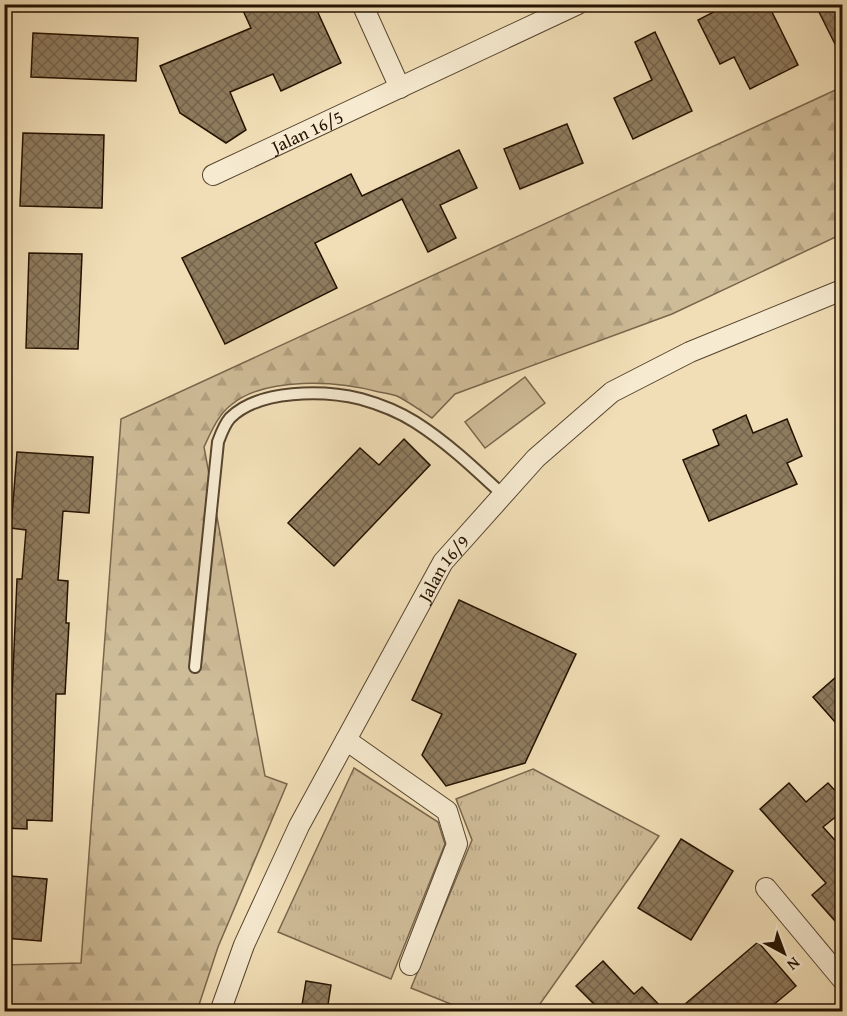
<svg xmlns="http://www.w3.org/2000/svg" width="847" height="1016" viewBox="0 0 847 1016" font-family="'Gentium Book Plus',serif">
  <defs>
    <pattern id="grass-tufts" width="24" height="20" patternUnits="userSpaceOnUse" patternTransform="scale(1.5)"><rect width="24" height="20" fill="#cebb97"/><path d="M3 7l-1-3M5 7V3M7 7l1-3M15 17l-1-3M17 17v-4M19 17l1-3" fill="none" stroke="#b1a080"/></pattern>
    <pattern id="forest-firs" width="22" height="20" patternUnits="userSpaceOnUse" patternTransform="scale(1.5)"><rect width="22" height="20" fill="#cebb97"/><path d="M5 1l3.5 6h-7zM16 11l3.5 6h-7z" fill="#b1a080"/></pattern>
    <pattern id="building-cross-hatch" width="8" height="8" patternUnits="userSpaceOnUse" patternTransform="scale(1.5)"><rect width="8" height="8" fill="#8f7c5f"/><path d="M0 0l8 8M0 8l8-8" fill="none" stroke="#75644c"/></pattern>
  </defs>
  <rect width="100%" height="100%" fill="#f1deb6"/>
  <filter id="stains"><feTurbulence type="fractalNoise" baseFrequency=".00333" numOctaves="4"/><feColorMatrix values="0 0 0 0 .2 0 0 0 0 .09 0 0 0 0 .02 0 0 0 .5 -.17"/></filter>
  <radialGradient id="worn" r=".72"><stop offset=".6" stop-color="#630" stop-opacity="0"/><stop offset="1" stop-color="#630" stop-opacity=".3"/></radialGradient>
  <!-- grass -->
  <g fill="url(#grass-tufts)" stroke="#79664c" stroke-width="1.5">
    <polygon points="354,768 438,822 445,844 391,979 278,932"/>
    <polygon points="533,769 659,836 535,1011 468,1011 411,988 472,840 456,799"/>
  </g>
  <!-- forest -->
  <path fill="url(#forest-firs)" stroke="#79664c" stroke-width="1.5" d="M842,87V234L672,314L455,394L432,418C421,411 409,402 397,396C391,394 385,393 379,392C338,381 266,376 231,405C218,415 211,432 204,447L265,776L287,784L218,947L197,1011H5L4,965L81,963L121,419Z"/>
  <!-- green -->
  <polygon fill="#cebb97" stroke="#79664c" stroke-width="1.5" points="525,377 545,403 485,448 465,422"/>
  <!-- building -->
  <g fill="url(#building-cross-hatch)" stroke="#241200" stroke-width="1.5">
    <polygon points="240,4 314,4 341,63 281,91 273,74 230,92 246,130 226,143 180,113 160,66 251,28"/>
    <polygon points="729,4 768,4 798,65 750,89 734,57 720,64 698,20"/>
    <polygon points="815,4 843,4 843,60"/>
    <polygon points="655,32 692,111 633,139 614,98 652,80 635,42"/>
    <polygon points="33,33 138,38 136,81 31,77"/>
    <polygon points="567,124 583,163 520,189 504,149"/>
    <polygon points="23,133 104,135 102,208 20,206"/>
    <polygon points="459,150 477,188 440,205 456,238 428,252 402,199 315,243 337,288 225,344 182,258 351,174 362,196"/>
    <polygon points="29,253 82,254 78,349 26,348"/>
    <polygon points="746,415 753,433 787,419 802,456 787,463 797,484 709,521 683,460 719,445 713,430"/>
    <polygon points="404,439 430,465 334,566 288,523 360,448 379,465"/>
    <polygon points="17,452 93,457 89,513 63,511 58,580 68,581 66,623 69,623 65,694 56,694 52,821 27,820 27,829 4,828 4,719 11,719 17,579 22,579 26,530 11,528"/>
    <polygon points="459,600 576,654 525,763 446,786 422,755 442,714 412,700"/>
    <polygon points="843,671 843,731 813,697"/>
    <polygon points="789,783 806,802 828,783 843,799 843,811 823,827 843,849 843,930 812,895 826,883 760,809"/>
    <polygon points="681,839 733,871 691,940 638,908"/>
    <polygon points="10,876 47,879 41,941 4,938 4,885 9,886"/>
    <polygon points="758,942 796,986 766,1011 677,1011"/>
    <polygon points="603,961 634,994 642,987 665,1011 601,1011 576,986"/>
    <polygon points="306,981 331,985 327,1011 301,1011"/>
  </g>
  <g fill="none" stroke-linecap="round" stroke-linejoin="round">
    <!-- lane casing -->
    <g stroke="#57452e" stroke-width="14">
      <path id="lane" d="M195,667L218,442C221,434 224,425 230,418C259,389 324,390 361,399C379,404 399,412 415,422C448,443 475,469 503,495"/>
    </g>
    <!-- street casing -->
    <g stroke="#57452e" stroke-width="22">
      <g id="street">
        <polyline points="362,4 400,88"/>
        <path id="s1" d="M213,175L578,4"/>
        <polyline points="346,740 447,811 457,844 410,965"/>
        <polyline points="766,888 842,979"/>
        <path id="s2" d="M220,1012L244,945L299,826L443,562L536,458L612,392L690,352L842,290"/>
      </g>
    </g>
    <!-- lane -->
    <use href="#lane" stroke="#f6ead0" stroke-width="10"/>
    <!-- street -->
    <use href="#street" stroke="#f6ead0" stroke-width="20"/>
  </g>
  <g text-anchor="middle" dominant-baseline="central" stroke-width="4.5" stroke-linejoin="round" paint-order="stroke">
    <!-- street labels -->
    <g font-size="18" fill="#241200" stroke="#f6ead0">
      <text stroke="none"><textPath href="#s1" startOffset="104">Jalan 16/5</textPath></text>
      <text stroke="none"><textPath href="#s2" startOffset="498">Jalan 16/9</textPath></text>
    </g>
  </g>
  <!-- margin -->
  <rect width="847" height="1016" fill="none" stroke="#f1deb6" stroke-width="24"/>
  <rect x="6" y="6" width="835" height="1004" fill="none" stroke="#241200" stroke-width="3"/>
  <rect x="12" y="12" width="823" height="992" fill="none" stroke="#241200" stroke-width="1.5"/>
  <!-- north arrow -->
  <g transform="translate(784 953) rotate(139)" stroke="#f6ead0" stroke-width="4.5" paint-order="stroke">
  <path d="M0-4.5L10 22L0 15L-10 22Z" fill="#241200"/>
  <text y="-9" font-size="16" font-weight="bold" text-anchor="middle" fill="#241200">N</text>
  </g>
  <rect width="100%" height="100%" filter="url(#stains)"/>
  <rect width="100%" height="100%" fill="url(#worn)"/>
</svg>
